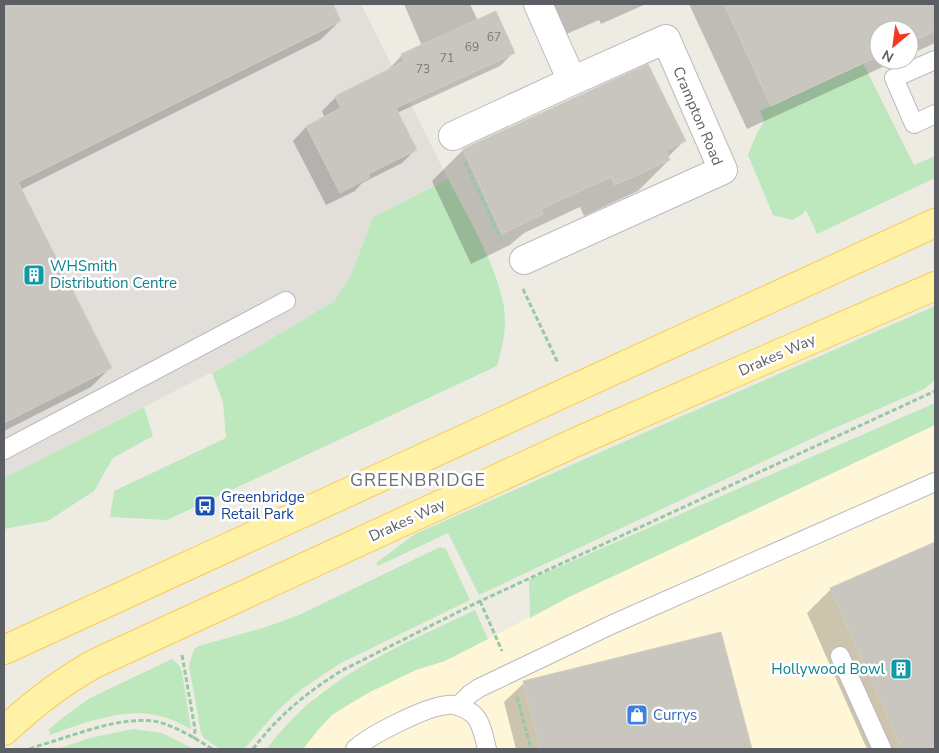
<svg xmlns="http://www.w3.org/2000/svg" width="939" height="753" viewBox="0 0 939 753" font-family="'Nunito Sans',sans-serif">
  <rect width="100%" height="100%" fill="#eeece2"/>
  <!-- commercial -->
  <polygon fill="#fff6d7" points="935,425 935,749 270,749 280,731 321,692 391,649 445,661 569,597"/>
  <!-- industrial -->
  <polygon fill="#e2dfda" points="4,4 361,4 448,179 373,217 351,275 334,301 234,361 4,478"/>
  <!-- green -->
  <g fill="#bde8be">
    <polygon points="863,63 914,165 935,156 935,178 817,234 806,210 801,215 792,220 773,215 748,155 757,133 764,121 760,111"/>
    <path d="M448,179C467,215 506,281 505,321C505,336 501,352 497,366L167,520L110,517L114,491L226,438L223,402L212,373L234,361L334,301L351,275L373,217Z"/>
    <polygon points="935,306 935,380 924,389 828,431 479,595 448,533 378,566 376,563 415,534 680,417"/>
    <polygon points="935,403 935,425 569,597 530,618 529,580"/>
    <polygon points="144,407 153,436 113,458 94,491 48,521 4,529 4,478"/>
    <polygon points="440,547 446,549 470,600 339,664 302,689 279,709 244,749 220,749 204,738 201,733 189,666 194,649 199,646 266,627 299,615"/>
    <path d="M475,610L488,639L445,661L416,670L370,692L343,708L332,715L318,730L303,749H267C319,677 398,647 475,610Z"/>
    <path d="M172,659L179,665L182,672L191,729C179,723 168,717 155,715C123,708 80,724 50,735L49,729L65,716L90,698Z"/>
    <polygon points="133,729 162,733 194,749 57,749 90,738"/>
  </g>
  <!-- shadow -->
  <g fill="#0003">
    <polygon points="4,4 331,4 340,21 320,40 20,190 110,368 91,387 4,431"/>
    <polygon points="404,4 470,4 478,21 514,52 500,66 397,113 416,149 402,163 362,183 355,191 326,205 293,141 306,127 325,118 322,111 336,97 389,71 389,69 402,55 422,46"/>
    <polygon points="532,4 646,4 601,24 599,20 548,42"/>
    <polygon points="689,4 935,4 935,43 909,55 909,30 879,30 879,60 898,60 747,129"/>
    <polygon points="648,66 684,141 668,157 669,160 638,191 584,216 580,207 524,233 510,245 471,264 432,181 463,150"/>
    <polygon points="935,543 935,749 867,749 807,613 831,589"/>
    <polygon points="721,633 750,749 516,749 504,702 524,683"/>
  </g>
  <!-- building -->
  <g fill="#c9c6bf" stroke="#d3cec0">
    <polygon points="4,4 333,4 341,21 18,182 112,368 4,423"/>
    <polygon points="724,4 935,4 935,31 909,43 909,30 879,30 879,56 771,106"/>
    <polygon points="496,11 515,53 396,108 417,150 368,174 370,177 340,193 306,126 341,108 335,96 405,61 401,54"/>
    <polygon points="648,64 686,141 666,150 670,160 615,185 611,177 556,202 541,210 543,214 502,234 463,149"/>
    <polygon points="935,542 935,749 902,749 830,588"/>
    <polygon points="721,632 752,749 540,749 523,681"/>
  </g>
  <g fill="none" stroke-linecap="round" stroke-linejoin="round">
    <!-- lane casing -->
    <g stroke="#b8bac0" stroke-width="20">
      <g id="lane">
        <polyline points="935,60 894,78 914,124 935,114"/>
        <polyline points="4,450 286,301"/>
        <polyline points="840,656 882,749"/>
        <polyline points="458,706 470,694 479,688 613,624 935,482"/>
        <path d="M355,749C370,735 427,706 448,705C456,704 467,709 473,714C482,722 484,738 487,749"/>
      </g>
    </g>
    <!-- street casing -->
    <g stroke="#b8bac0" stroke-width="30">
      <g id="street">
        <polyline points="538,4 572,81"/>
        <polyline points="453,136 572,81 666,39 723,170 524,260"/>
      </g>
    </g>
    <!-- primary casing -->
    <g stroke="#f9cd50" stroke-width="30">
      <g id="primary">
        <polyline points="4,650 935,223"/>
        <path d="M4,731C33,704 61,682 96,663L585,438L935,286"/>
      </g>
    </g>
    <!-- path -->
    <g stroke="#95c9a5" stroke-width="3" stroke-dasharray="5 2.5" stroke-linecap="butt">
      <polyline points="465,162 502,242"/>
      <polyline points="523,289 558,363"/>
      <polyline points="480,601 502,651"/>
      <polyline points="182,655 195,729 194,739"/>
      <polyline points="517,697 531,749"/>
      <path d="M30,749C40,745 52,742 63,738C92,729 122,718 153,721C170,723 197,739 212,749"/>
      <path d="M253,749C277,717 307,692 341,671L476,603L935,391"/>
    </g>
    <!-- lane -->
    <use href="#lane" stroke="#fff" stroke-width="18"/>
    <!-- street -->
    <use href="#street" stroke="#fff" stroke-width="28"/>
    <!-- primary -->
    <use href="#primary" stroke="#fff2a7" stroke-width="28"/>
  </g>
  <!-- icons -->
  <defs>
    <g id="building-square" transform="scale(1.125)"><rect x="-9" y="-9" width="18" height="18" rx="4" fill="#0f9aa8" stroke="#fff"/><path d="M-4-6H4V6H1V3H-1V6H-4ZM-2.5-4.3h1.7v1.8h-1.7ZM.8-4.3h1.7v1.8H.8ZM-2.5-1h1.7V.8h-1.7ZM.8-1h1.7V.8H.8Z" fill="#fff"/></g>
    <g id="bus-square" transform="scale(1.125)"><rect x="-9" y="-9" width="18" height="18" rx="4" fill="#1a4fb4" stroke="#fff"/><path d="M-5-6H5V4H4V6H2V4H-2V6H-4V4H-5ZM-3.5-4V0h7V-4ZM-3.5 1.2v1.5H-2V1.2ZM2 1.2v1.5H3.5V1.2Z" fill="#fff"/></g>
    <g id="shop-square" transform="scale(1.125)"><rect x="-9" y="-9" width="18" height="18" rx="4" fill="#3f7fe0" stroke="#fff"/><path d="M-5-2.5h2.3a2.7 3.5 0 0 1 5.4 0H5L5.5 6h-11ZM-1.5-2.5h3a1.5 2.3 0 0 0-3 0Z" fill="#fff"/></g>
  </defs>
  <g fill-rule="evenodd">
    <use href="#building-square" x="34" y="275"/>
    <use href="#bus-square" x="205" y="506"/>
    <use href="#building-square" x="901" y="669"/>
    <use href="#shop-square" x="637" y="715"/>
  </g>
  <g text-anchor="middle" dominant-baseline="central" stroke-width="5" stroke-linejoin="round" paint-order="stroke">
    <!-- number labels -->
    <g font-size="12" fill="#76797b">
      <text x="494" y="37">67</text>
      <text x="472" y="47">69</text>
      <text x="447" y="58">71</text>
      <text x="423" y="69">73</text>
    </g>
    <!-- street labels -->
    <g font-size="15" fill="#5b5f64" stroke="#fff">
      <text transform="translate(698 116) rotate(67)">Crampton Road</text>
      <text transform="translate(777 355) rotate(-24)">Drakes Way</text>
      <text transform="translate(407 520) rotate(-25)">Drakes Way</text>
    </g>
    <!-- culture labels -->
    <g font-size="15" fill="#0d838f" stroke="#fff" text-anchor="start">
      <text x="50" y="266">WHSmith<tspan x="50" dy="17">Distribution Centre</tspan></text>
      <text x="885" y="669" text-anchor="end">Hollywood Bowl</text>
    </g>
    <!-- transit labels -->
    <g font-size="15" fill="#164399" stroke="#fff" text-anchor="start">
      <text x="221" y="497">Greenbridge<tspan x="221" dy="17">Retail Park</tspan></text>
    </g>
    <!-- shop labels -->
    <g font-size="15" fill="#366cbe" stroke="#fff" text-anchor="start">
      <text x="653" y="715">Currys</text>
    </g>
    <!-- quarter labels -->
    <g font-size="18" letter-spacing="1" fill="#6b7176" stroke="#fff">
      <text x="418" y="480">GREENBRIDGE</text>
    </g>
  </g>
  <!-- border -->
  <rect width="939" height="753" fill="none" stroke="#5b5f64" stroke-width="10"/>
  <!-- north arrow -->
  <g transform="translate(894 45) rotate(209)"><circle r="24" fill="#ffffff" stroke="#bdbfc1"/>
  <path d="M0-4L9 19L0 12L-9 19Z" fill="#f33823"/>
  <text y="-8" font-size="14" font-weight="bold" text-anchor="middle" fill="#5b5f64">N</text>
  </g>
</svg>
